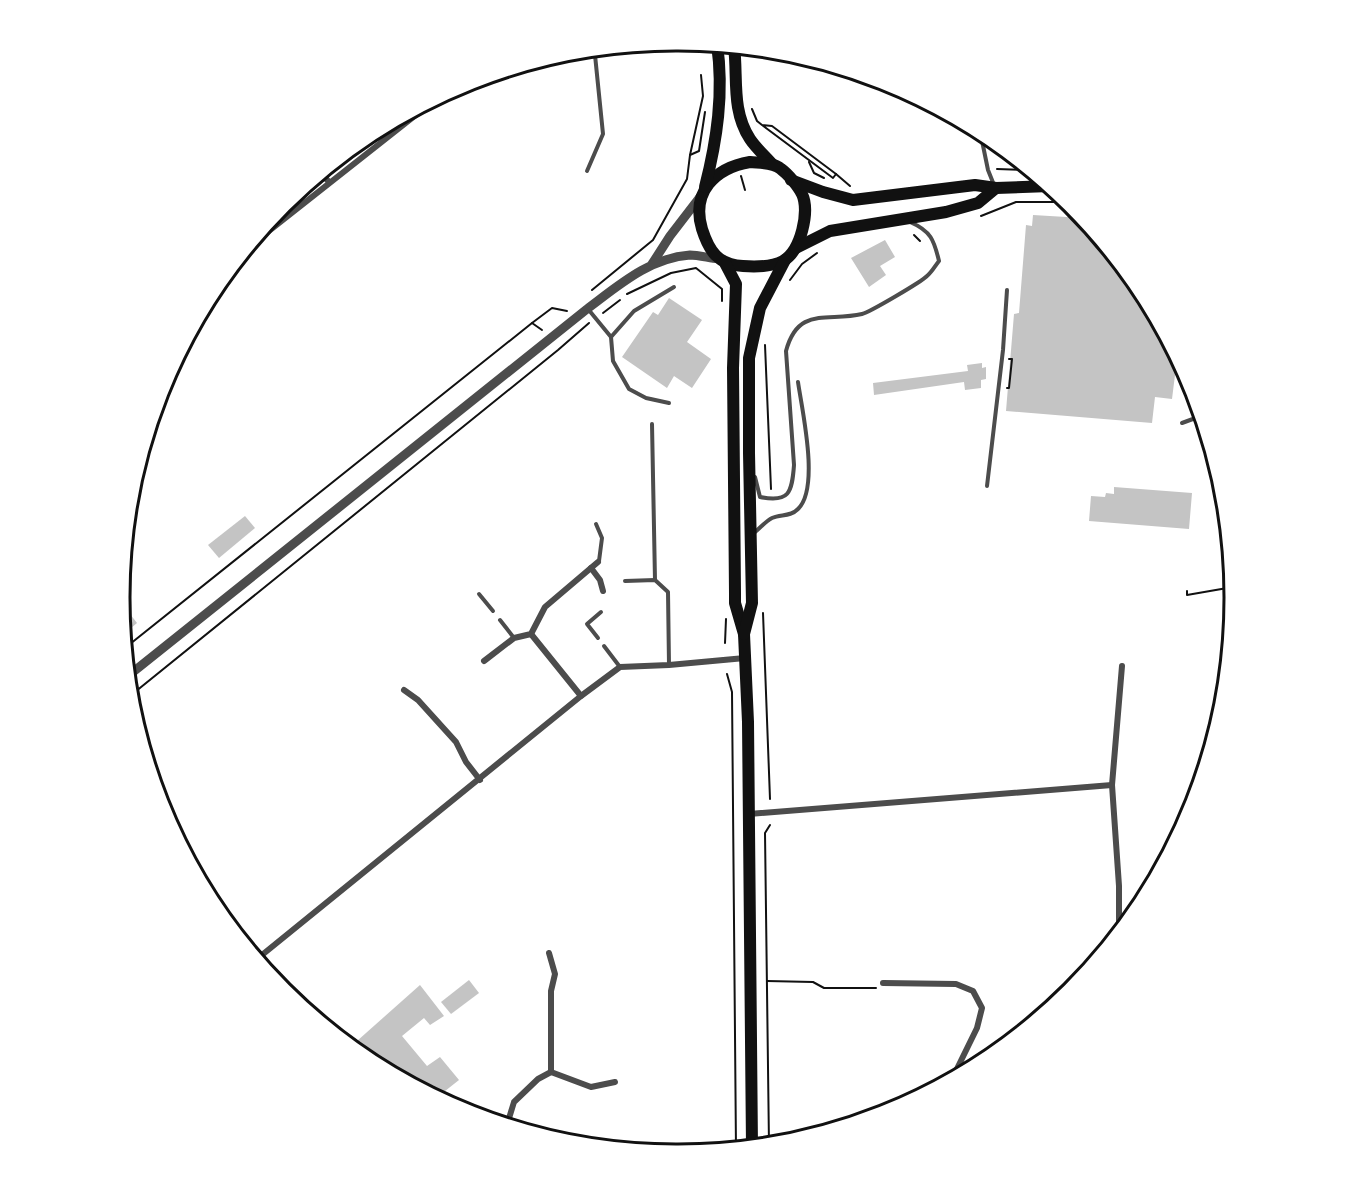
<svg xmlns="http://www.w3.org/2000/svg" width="1354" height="1195" viewBox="0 0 1354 1195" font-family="Ubuntu,sans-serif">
  <rect width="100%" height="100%" fill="#fff"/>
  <!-- building -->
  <g fill="#c4c4c4">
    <polygon points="1033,215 1083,218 1140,288 1187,376 1175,375 1172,399 1155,397 1152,423 1006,411 1014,314 1019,313 1026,225 1032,226"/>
    <polygon points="885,240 895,257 880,266 886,275 869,287 851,258"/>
    <polygon points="669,298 702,320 687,342 711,359 692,388 674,376 667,388 622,357 653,312 658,315"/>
    <polygon points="982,363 982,368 986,367 986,379 981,380 981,388 965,390 964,382 874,395 873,383 968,371 967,365"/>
    <polygon points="1114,487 1192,493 1189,529 1089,521 1091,496 1105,497 1106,493 1114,494"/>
    <polygon points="245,516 255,528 219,558 208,545"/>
    <polygon points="1230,556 1232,577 1227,578 1224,557"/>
    <polygon points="123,605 137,623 124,634 121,606"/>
    <polygon points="469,980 479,993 451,1014 441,1002"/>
    <polygon points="420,985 444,1016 430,1025 424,1018 402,1036 427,1066 440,1057 459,1080 440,1095 433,1085 425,1091 392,1074 386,1064 382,1068 367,1060 357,1041"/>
  </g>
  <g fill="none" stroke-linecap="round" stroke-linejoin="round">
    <!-- path -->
    <g stroke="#111" stroke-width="2">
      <polyline points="752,109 757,121 762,125 833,178 836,174 772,126 762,125"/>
      <polyline points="690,155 703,96 701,75"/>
      <polyline points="809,162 814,173 824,178"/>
      <polyline points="997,169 1030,170"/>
      <polyline points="836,174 850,186"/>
      <polyline points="741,176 745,190"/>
      <polyline points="981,216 1016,202 1069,202"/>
      <polyline points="914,235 920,241"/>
      <polyline points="790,280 802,264 817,253"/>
      <polyline points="592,290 653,240 687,179 690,155 699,151 705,112"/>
      <polyline points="627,294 671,273 696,268 722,289 722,301"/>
      <polyline points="603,313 620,300"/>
      <polyline points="542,330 532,323 552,308 567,311"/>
      <polyline points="765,345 771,489"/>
      <polyline points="1007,388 1009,388 1012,359 1009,359"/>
      <polyline points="1187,591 1187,595 1233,587"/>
      <polyline points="763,613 770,799"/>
      <polyline points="725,643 726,619"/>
      <polyline points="125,648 532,323"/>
      <polyline points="727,674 732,692 736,1149"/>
      <polyline points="130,696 558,350 589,323"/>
      <polyline points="767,981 813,982 824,988 876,988"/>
      <polyline points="769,1145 765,833 770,825"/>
    </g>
    <!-- service -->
    <g stroke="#4c4c4c" stroke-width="4">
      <polyline points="980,131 988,170 994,185"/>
      <polyline points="587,171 603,134 595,55"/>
      <polyline points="588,309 611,337 613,361 629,389 646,398 669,403"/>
      <polyline points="611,337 634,311 674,287"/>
      <polyline points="1182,423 1201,416"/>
      <polyline points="652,424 655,580"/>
      <path d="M755,477L760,497C789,503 792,493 794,465L786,351C798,306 827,322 862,314C870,312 921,282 927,276C932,272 935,266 939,261C934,240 931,231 910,222"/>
      <polyline points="987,486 1003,350 1007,290"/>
      <polyline points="1216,487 1222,486"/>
      <polyline points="596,524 602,538 599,561"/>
      <path d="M754,533C760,528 766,521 772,518C781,514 790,517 798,509C820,488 802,410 798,382"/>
      <polyline points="625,581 655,580 668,592 669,665"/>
      <polyline points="479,594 493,611"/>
      <polyline points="500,620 514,638"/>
      <polyline points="598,638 587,624 601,612"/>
      <polyline points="604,646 620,667"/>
    </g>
    <!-- minor -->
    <g stroke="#4c4c4c" stroke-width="6">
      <polyline points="512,68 551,60 691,42"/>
      <polyline points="321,173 329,182"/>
      <polyline points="246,249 440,96 491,75"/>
      <polyline points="591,568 600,580 603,591"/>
      <polyline points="531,634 581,696"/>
      <polyline points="484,661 514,638 531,634 545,607 598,562"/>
      <polyline points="404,690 418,700 456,742 466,762 480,780"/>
      <polyline points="749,814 1112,785"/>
      <polyline points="1119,932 1119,886 1112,785 1122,666"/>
      <polyline points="549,953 555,974 551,991 551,1072"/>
      <polyline points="257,959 581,696 620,667 669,665 745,658"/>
      <polyline points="883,983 956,984 973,991 982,1008 977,1028 952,1079"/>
      <polyline points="507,1125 514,1102 538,1079 551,1072 591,1087 615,1082"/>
    </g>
    <!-- tertiary -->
    <g stroke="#4c4c4c" stroke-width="9">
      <polyline points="652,264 670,236 700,197"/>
      <path d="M128,676L587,309C618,286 649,258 690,255C698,255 709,258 718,259"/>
    </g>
    <!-- primary -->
    <g stroke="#111" stroke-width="12">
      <path d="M734,46C738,77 731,110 750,139C756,148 765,156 772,164"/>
      <path d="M750,162C760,163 773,162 781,169C788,174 798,186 802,194C810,211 801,251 783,261C771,267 756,267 743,266C718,265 709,251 702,229C691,192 715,168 750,162Z"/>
      <polyline points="791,180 823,192 853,200 975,185 996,188 1050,186"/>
      <path d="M705,187C717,140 724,93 717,44"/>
      <polyline points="796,248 830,231 946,212 978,203 996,188"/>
      <polyline points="725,263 736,284 733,368 735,593 735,603 744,634 748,722 752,1147"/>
      <polyline points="744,634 752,603 749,453 749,358 760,308 785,260"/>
    </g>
  </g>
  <!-- crop -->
  <path d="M0 0H1354V1195H0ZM676 51H678A546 546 0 0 1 1224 597V598A546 546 0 0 1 678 1144H676A546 546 0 0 1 130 598V597A546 546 0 0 1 676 51Z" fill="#fff" fill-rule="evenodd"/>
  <path fill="none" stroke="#111" stroke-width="3" d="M676 51H678A546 546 0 0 1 1224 597V598A546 546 0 0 1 678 1144H676A546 546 0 0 1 130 598V597A546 546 0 0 1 676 51Z"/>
</svg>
